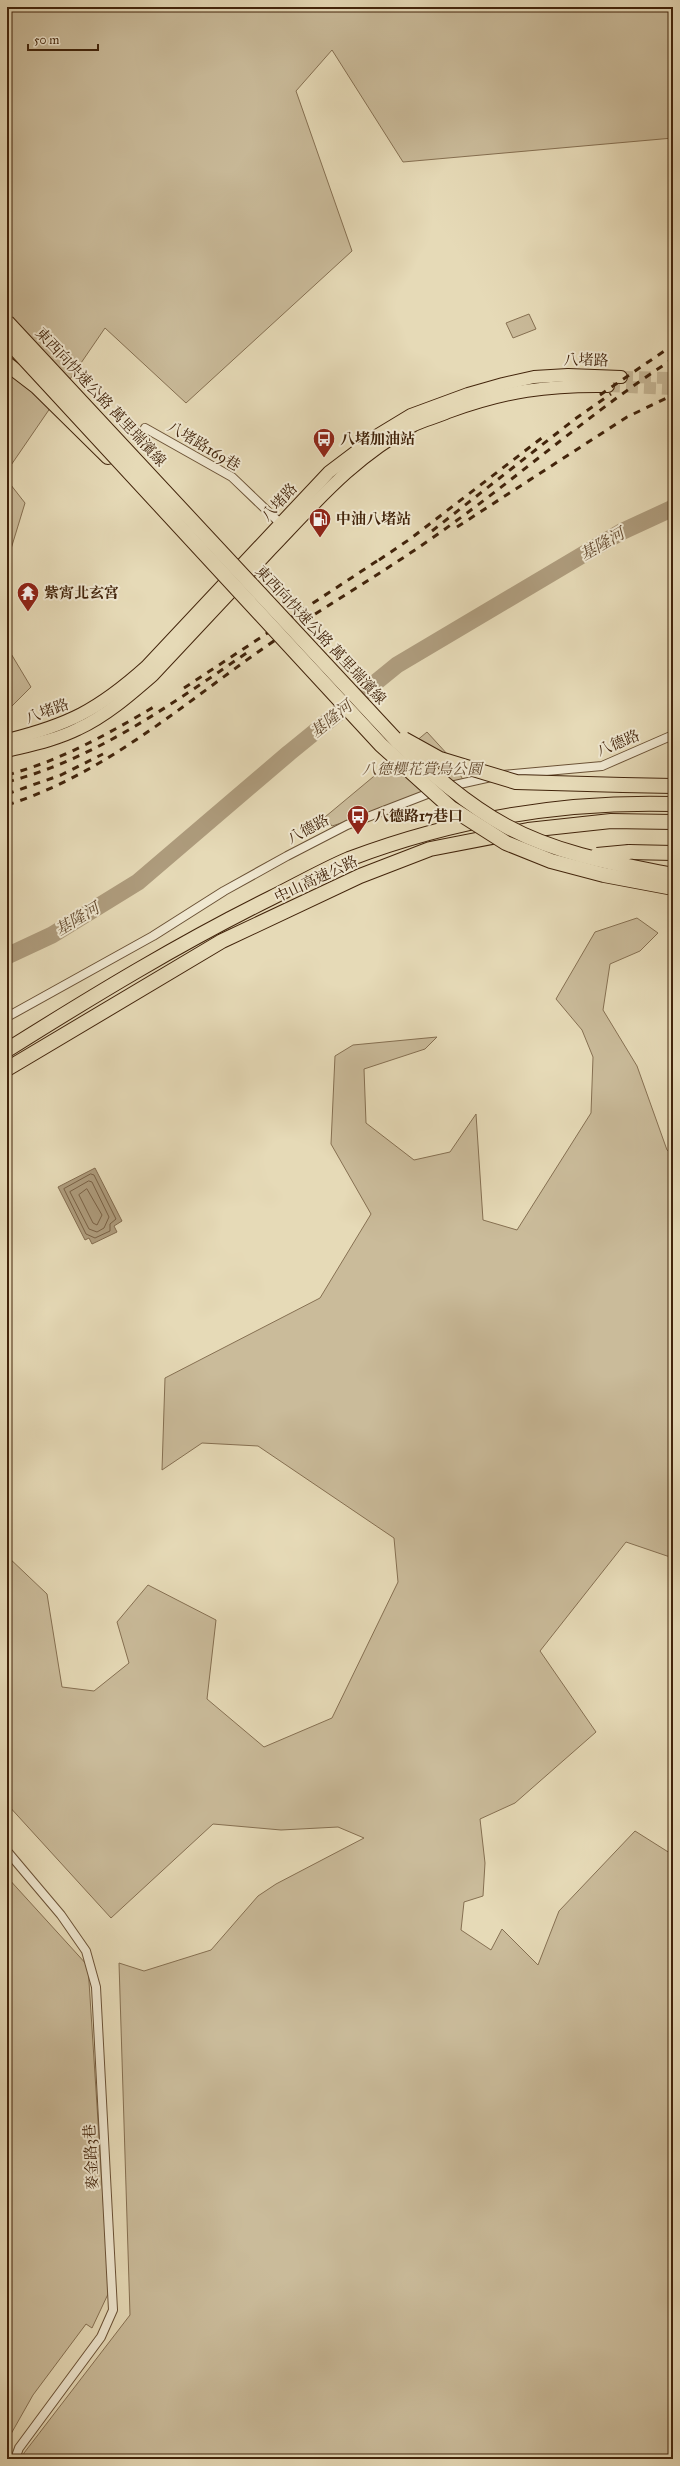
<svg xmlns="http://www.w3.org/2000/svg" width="680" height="2466" viewBox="0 0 680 2466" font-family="'IM FELL Great Primer','Noto Serif TC',serif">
  <rect width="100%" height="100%" fill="#e6dab7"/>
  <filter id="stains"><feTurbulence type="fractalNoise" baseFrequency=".005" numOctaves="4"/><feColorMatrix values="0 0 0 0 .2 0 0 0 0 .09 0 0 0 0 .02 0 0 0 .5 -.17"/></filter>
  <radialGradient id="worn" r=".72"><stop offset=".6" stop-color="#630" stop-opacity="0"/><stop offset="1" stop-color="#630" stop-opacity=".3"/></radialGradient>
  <!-- green -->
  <g fill="#cabb9a" stroke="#867052">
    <polygon points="7,7 673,7 673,138 403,162 332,50 296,91 352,251 186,403 105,328 7,471"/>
    <polygon points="529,314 536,329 513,338 506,323"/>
    <polygon points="7,480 25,503 7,562"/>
    <polygon points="7,647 31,687 7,711"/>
    <polygon points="427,732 449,756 465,783 332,826 325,817"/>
    <polygon points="637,918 658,933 640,951 610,964 603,1010 637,1066 667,1150 673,1155 673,1558 626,1542 540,1651 596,1732 515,1803 480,1819 485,1863 483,1896 464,1902 461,1930 491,1950 502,1929 538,1965 559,1911 635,1831 673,1855 673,2459 22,2459 24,2453 130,2315 119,1963 144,1971 211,1950 258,1896 276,1884 364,1838 338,1827 281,1830 213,1824 111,1918 7,1804 7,1556 47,1594 62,1687 94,1691 129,1663 117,1622 148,1585 216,1620 207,1699 264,1747 332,1718 398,1582 394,1538 258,1446 202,1443 162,1470 165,1378 320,1298 371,1214 331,1144 335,1056 353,1045 437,1037 425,1049 364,1069 366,1123 414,1160 450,1152 476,1114 483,1220 517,1230 591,1113 593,1057 582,1030 556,999 595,932"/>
    <polygon points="7,1877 88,1966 109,2292 92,2328 86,2324 33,2395 7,2441"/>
  </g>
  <!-- water -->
  <polygon fill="#ae9c7d" stroke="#836c4f" points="95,1168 122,1221 114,1226 117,1232 92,1244 89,1238 85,1240 58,1187"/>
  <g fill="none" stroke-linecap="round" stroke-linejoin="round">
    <!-- shore -->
    <g stroke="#786044" stroke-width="1">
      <polygon points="91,1174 94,1175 116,1219 110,1224 110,1231 95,1238 86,1234 64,1189"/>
      <polygon points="89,1181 92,1182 109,1217 104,1228 97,1232 89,1229 70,1192"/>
      <polygon points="87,1189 102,1215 97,1225 93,1223 79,1195"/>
    </g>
    <!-- river -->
    <polyline stroke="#ae9c7d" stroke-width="17" points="7,956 52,935 138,882 289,753 397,665 621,532 673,508"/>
    <!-- primary-tunnel -->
    <g stroke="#c5b695" stroke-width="12" stroke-dasharray="12 6" stroke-linecap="butt">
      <polyline points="621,377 673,378"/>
      <polyline points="608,386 673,389"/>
    </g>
    <!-- street casing -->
    <g stroke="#6b5236" stroke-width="10">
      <g id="street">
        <polyline points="145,428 232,477 281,524"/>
        <polyline points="503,775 602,766 673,735"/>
        <polyline points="446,787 491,777"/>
        <polyline points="7,1017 153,936 224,891 287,856 347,825 435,791"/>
        <polyline points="7,1851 61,1915 86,1951 96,1987 113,2310 101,2337 19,2448 15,2459"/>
      </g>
    </g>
    <!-- primary casing -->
    <g stroke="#42240b" stroke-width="14">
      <g id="primary">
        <path d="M7,740C68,725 98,710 146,667L329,472L378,435L411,415L468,394L503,384L534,377L568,375L621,377"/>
        <path d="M7,751C31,745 56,740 78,729C106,716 130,695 153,675C192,633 232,591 271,549C316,502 355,456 414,425C425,420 437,417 448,412C505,391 548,385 608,386"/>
      </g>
    </g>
    <!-- highway casing -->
    <g stroke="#42240b" stroke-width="16">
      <g id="highway">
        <polyline points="7,364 37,387 108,457"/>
        <polyline points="623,785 673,786"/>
        <polyline points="629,852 673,853"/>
        <path d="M7,1050C93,996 180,943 271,898C297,885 323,870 349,859C452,820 563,801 673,804"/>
        <polyline points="7,1069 222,941 360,876 430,849 528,830 611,821 673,822"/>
      </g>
    </g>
    <!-- street -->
    <use href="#street" stroke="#efe7d0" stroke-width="8"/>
    <!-- primary -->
    <use href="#primary" stroke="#e6dab7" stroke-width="12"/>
    <!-- highway -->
    <use href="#highway" stroke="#e6dab7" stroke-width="14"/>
    <!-- rail -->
    <g stroke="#42240b" stroke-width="3" stroke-dasharray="7 7" stroke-linecap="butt">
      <polyline points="600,395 673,345"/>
      <polyline points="457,527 627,417 673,395"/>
      <polyline points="432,531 575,419 611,394"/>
      <polyline points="379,560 410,539 547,434"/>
      <polyline points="184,688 383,557"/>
      <path d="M7,775C62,760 108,734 157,705"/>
      <path d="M7,782C96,759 173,703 248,652"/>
      <polyline points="7,794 61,775 103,754"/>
      <path d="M7,805C99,776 174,712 251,657C318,609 390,570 456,521C529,468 597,408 673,359"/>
    </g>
    <!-- highway-bridge casing -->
    <g stroke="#42240b" stroke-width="16" stroke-linecap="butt">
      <g id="highway-bridge">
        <path d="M7,322L398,742C431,773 466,804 506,826C557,854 617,864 673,875"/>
        <polyline points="7,340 381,745 451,808 506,843 551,861 604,875 673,888"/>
        <polyline points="404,739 440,759 516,782 623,785"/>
        <polyline points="597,855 629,852"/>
      </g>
    </g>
    <!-- highway-bridge -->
    <use href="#highway-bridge" stroke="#e6dab7" stroke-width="14"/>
  </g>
  <!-- icons -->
  <defs>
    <g id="bus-pin" transform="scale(1.15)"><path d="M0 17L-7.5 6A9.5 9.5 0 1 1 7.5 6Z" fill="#8f2418" stroke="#efe7d0"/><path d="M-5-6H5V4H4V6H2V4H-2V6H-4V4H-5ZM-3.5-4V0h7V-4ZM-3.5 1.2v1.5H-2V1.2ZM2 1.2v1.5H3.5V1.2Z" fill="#fff"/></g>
    <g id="fuel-pin" transform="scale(1.15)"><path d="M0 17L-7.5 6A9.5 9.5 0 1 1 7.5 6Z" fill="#8f2418" stroke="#efe7d0"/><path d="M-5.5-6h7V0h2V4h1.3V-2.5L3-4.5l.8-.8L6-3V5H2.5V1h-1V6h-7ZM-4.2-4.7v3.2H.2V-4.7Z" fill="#fff"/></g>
    <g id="temple-pin" transform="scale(1.15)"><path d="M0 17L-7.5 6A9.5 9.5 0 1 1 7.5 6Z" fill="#8f2418" stroke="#efe7d0"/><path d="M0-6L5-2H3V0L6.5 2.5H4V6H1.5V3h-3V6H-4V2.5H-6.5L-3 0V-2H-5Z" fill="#fff"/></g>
  </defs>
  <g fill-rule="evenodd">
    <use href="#bus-pin" x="324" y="439"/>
    <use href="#fuel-pin" x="320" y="519"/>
    <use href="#temple-pin" x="28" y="593"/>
    <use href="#bus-pin" x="358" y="816"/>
  </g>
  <g text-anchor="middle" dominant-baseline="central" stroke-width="4" stroke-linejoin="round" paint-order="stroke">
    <!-- street labels -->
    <g font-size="15" fill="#42240b" stroke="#efe7d0">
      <text transform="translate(586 360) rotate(1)">八堵路</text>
      <text transform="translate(101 397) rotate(47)">東西向快速公路 萬里瑞濱線</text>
      <text transform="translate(204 446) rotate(31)">八堵路169巷</text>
      <text transform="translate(279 502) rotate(-47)">八堵路</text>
      <text transform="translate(321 635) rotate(47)">東西向快速公路 萬里瑞濱線</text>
      <text transform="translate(47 711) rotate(-20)">八堵路</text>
      <text transform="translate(618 743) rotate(-22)">八德路</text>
      <text transform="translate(308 829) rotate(-28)">八德路</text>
      <text transform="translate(316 879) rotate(-25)">中山高速公路</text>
      <text transform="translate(91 2157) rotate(-93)">麥金路3巷</text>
    </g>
    <!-- poi labels -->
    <g font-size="15" font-weight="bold" fill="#42240b" stroke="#efe7d0" text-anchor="start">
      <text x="340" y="439">八堵加油站</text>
      <text x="336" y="519">中油八堵站</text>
      <text x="44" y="593">紫宵北玄宮</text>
      <text x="374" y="816">八德路17巷口</text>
    </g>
    <!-- park labels -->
    <g font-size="15" font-style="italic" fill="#644a2f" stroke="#efe7d0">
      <text x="422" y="769">八德櫻花賞鳥公園</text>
    </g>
    <!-- water labels -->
    <g font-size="16" font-style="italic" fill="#62482d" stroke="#efe7d0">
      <text transform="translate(602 544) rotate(-30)">基隆河</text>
      <text transform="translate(331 719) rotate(-39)">基隆河</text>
      <text transform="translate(77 919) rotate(-31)">基隆河</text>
    </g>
  </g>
  <!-- margin -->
  <rect width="680" height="2466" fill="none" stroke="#e6dab7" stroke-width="24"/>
  <rect x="8" y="8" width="664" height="2450" fill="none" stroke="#42240b" stroke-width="2"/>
  <rect x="12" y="12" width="656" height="2442" fill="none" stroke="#42240b"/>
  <!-- scale -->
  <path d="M28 44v6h70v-6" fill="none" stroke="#42240b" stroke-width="2"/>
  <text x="34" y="44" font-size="12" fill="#42240b" stroke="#efe7d0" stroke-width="3" paint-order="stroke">50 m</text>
  <rect width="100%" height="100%" filter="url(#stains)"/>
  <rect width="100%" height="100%" fill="url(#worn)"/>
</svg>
